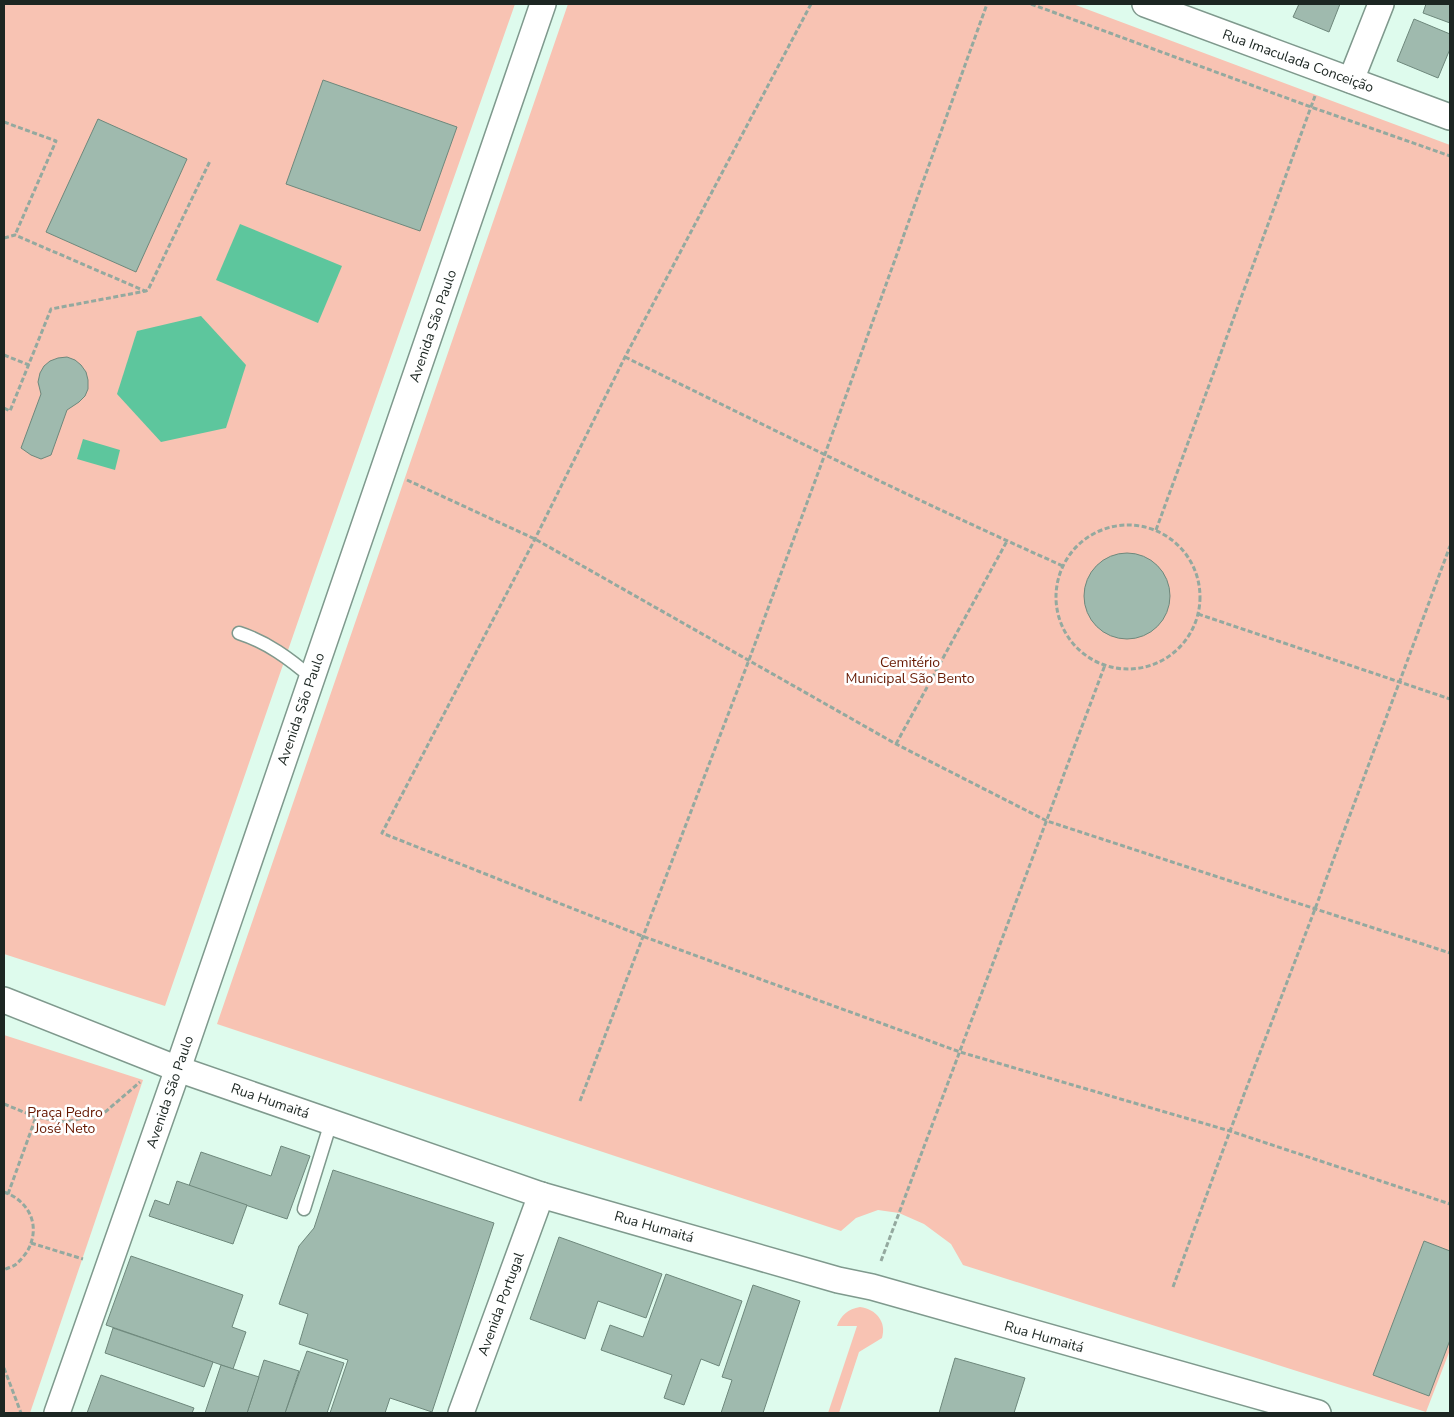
<svg xmlns="http://www.w3.org/2000/svg" width="1454" height="1417" viewBox="0 0 1454 1417" font-family="'Nunito Sans',sans-serif">
  <rect width="100%" height="100%" fill="#defbed"/>
  <!-- green -->
  <g fill="#f8c3b3">
    <polygon points="4,4 515,4 313,578 165,1006 4,954"/>
    <polygon points="568,4 1073,4 1450,145 1450,1350 1426,1412 963,1265 951,1244 924,1224 899,1213 878,1210 856,1218 841,1231 217,1024"/>
    <polygon points="4,1035 143,1080 30,1413 4,1413"/>
    <path d="M860,1307C876,1309 887,1322 882,1338L859,1352L839,1413H828L857,1326H837C841,1315 848,1309 860,1307Z"/>
  </g>
  <!-- water -->
  <g fill="#5dc69d">
    <polygon points="240,224 342,266 318,323 216,280"/>
    <polygon points="201,316 246,365 226,428 161,442 117,394 137,331"/>
    <polygon points="83,439 120,450 115,470 77,459"/>
  </g>
  <!-- building -->
  <g fill="#9fbaae" stroke="#6e887c">
    <polygon points="1299,4 1340,4 1329,32 1293,17"/>
    <polygon points="1426,4 1450,4 1450,23 1423,13"/>
    <polygon points="1414,19 1450,34 1450,49 1438,78 1397,61"/>
    <polygon points="323,80 457,127 420,231 286,184"/>
    <polygon points="98,119 187,159 136,272 46,232"/>
    <polygon points="67,357 75,360 81,365 86,372 88,380 88,389 85,396 79,402 67,410 51,455 41,459 31,455 21,448 41,394 38,382 40,373 44,366 50,361 58,358"/>
    <circle cx="1127" cy="596" r="43"/>
    <polygon points="281,1146 310,1156 287,1219 189,1186 201,1152 271,1176"/>
    <polygon points="333,1170 494,1223 432,1412 390,1398 385,1413 330,1413 348,1360 299,1344 308,1314 279,1304 299,1246 314,1228"/>
    <polygon points="177,1181 247,1205 233,1244 149,1216 155,1200 169,1205"/>
    <polygon points="559,1237 662,1274 646,1318 598,1301 585,1339 530,1319"/>
    <polygon points="1424,1241 1450,1251 1450,1340 1429,1396 1373,1375"/>
    <polygon points="131,1256 243,1295 232,1327 246,1332 233,1369 106,1325"/>
    <polygon points="666,1274 742,1301 719,1366 701,1359 684,1405 664,1398 672,1375 601,1350 610,1325 643,1337"/>
    <polygon points="753,1285 800,1301 763,1413 721,1413 732,1380 722,1377"/>
    <polygon points="113,1328 213,1362 204,1387 105,1353"/>
    <polygon points="307,1351 344,1363 327,1413 285,1413"/>
    <polygon points="955,1358 1025,1378 1014,1413 939,1413"/>
    <polygon points="264,1360 299,1371 285,1413 247,1413"/>
    <polygon points="221,1365 259,1377 247,1413 205,1413"/>
    <polygon points="101,1375 194,1408 192,1413 87,1413"/>
  </g>
  <g fill="none" stroke-linecap="round" stroke-linejoin="round">
    <!-- lane casing -->
    <g stroke="#7f998d" stroke-width="15">
      <g id="lane">
        <path d="M239,633C267,642 290,659 312,678"/>
        <polyline points="304,1209 331,1122"/>
      </g>
    </g>
    <!-- street casing -->
    <g stroke="#7f998d" stroke-width="28">
      <g id="street">
        <polyline points="1145,4 1450,117"/>
        <polyline points="1351,80 1381,4"/>
        <polyline points="4,1000 178,1069 541,1195 838,1280 872,1287 1318,1413"/>
        <polyline points="57,1413 173,1083 543,4"/>
        <polyline points="461,1413 541,1195"/>
      </g>
    </g>
    <!-- path -->
    <g stroke="#94a99f" stroke-width="3" stroke-dasharray="5 2.5" stroke-linecap="butt">
      <polyline points="811,4 625,357 535,539 382,833 642,936 960,1052 1230,1131 1450,1204"/>
      <polyline points="1031,4 1311,107 1450,156"/>
      <polyline points="4,122 56,141 15,235"/>
      <polyline points="4,238 15,235 145,291"/>
      <polyline points="4,355 29,365"/>
      <path d="M625,357C770,428 915,500 1063,566"/>
      <polyline points="4,408 10,411 51,309 146,291 148,290 210,161"/>
      <polyline points="407,480 535,539 896,744 1047,821 1450,953"/>
      <circle cx="1128" cy="597" r="72"/>
      <polyline points="1156,530 1315,96"/>
      <polyline points="1198,614 1450,699"/>
      <polyline points="896,744 1007,541"/>
      <polyline points="580,1101 749,660 825,454 987,4"/>
      <polyline points="4,1104 36,1117 66,1122 104,1113 140,1082"/>
      <path d="M4,1192C29,1201 41,1225 28,1250C25,1255 20,1261 15,1265C12,1267 7,1268 4,1270"/>
      <polyline points="8,1194 36,1117"/>
      <polyline points="31,1243 83,1259"/>
      <polyline points="881,1261 1105,665"/>
      <polyline points="1173,1287 1230,1131 1315,909 1450,546"/>
      <polyline points="4,1368 21,1413"/>
    </g>
    <!-- lane -->
    <use href="#lane" stroke="#fff" stroke-width="12"/>
    <!-- street -->
    <use href="#street" stroke="#fff" stroke-width="25"/>
  </g>
  <g text-anchor="middle" dominant-baseline="central" stroke-width="5" stroke-linejoin="round" paint-order="stroke">
    <!-- street labels -->
    <g font-size="14" fill="#1c2622" stroke="#fff">
      <text transform="translate(1298 61) rotate(20)">Rua Imaculada Conceição</text>
      <text transform="translate(433 326) rotate(-71)">Avenida São Paulo</text>
      <text transform="translate(301 709) rotate(-71)">Avenida São Paulo</text>
      <text transform="translate(170 1092) rotate(-71)">Avenida São Paulo</text>
      <text transform="translate(270 1101) rotate(19)">Rua Humaitá</text>
      <text transform="translate(654 1227) rotate(16)">Rua Humaitá</text>
      <text transform="translate(501 1304) rotate(-70)">Avenida Portugal</text>
      <text transform="translate(1044 1337) rotate(16)">Rua Humaitá</text>
    </g>
    <!-- park labels -->
    <g font-size="14" fill="#661800" stroke="#fff">
      <text x="910" y="662">Cemitério<tspan x="910" dy="16">Municipal São Bento</tspan></text>
      <text x="65" y="1112">Praça Pedro<tspan x="65" dy="16">José Neto</tspan></text>
    </g>
  </g>
  <!-- border -->
  <rect width="1454" height="1417" fill="none" stroke="#1c2622" stroke-width="10"/>
</svg>
